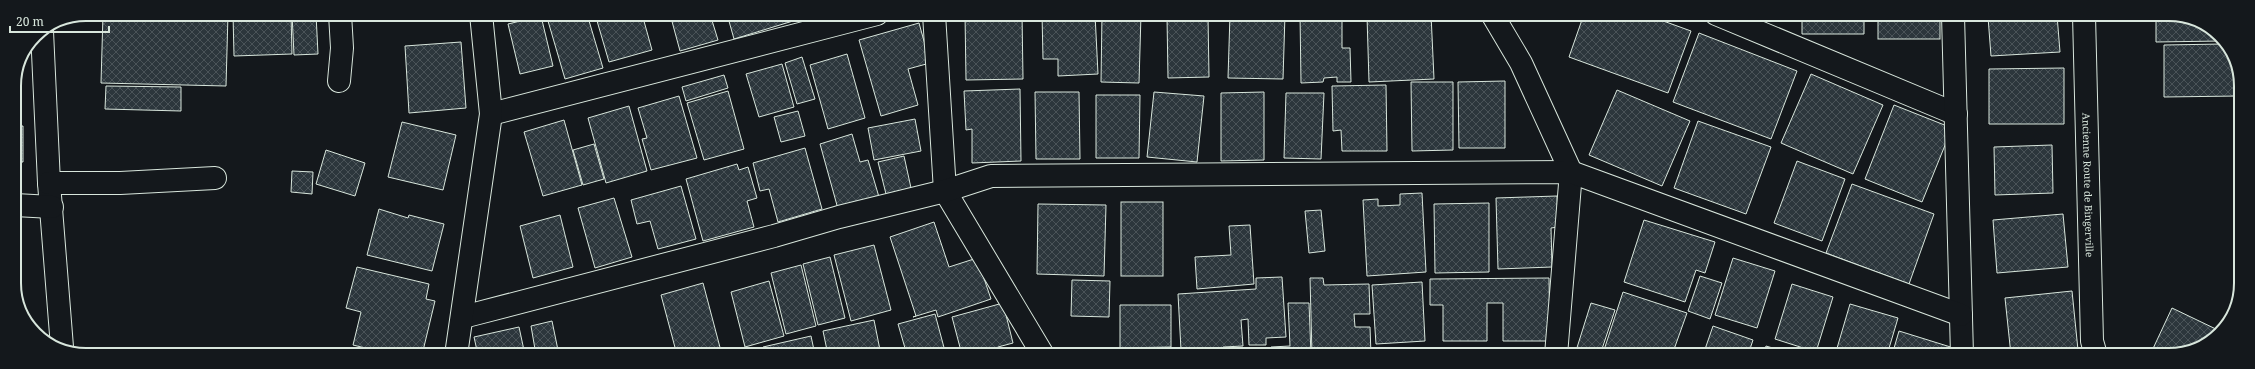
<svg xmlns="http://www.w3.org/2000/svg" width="2255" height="369" viewBox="0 0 2255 369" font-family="'Noto Serif',serif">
  <defs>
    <pattern id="building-cross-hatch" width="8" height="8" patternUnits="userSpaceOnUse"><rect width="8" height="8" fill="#2c363c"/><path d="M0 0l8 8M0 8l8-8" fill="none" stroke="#4a5358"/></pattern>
  </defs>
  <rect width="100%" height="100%" fill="#14181c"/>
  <!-- building -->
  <g fill="url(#building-cross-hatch)" stroke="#d8e6dc">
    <polygon points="103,14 228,14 226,86 101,83"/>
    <polygon points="233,14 291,14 292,54 234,56"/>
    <polygon points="292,14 316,14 318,54 294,55"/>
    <polygon points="368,14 437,14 438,16 368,18"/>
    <polygon points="573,14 587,14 603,68 565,79 548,21"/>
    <polygon points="595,14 642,14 652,50 609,62"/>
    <polygon points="670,14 710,14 718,40 680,51"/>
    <polygon points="727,14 791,14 793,21 734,39"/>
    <polygon points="965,14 1022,14 1023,79 966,80"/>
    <polygon points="1042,14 1095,14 1098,74 1058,76 1058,59 1043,59"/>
    <polygon points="1102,14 1141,14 1139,83 1101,82"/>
    <polygon points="1230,14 1285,14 1283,79 1228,78"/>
    <polygon points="1300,14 1342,14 1342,48 1350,48 1351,82 1337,82 1337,77 1324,78 1323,82 1301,83"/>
    <polygon points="1431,14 1434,79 1369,82 1367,16"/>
    <polygon points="1584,14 1644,14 1691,31 1668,93 1569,57"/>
    <polygon points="1802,14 1864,15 1864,34 1802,34"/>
    <rect x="1878" y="15" width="62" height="24"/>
    <polygon points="2021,15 2057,15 2060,52 1991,56 1988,17"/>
    <polygon points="2156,15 2178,15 2217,32 2221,41 2156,42"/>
    <polygon points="541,16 553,66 520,74 508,24"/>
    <polygon points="1208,16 1209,77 1168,78 1167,17"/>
    <polygon points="919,23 930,63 908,69 918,105 881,116 859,40"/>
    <polygon points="1699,33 1797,71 1771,139 1673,102"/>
    <polygon points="461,42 466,108 409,113 405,46"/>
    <polygon points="2223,44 2238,69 2238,96 2164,97 2164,45"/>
    <polygon points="847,54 865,118 828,129 810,65"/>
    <polygon points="802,57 815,99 797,104 785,63"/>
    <polygon points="782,64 794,107 759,117 746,74"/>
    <polygon points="2064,68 2064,124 1989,124 1989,69"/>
    <polygon points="1811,74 1883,105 1853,174 1781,143"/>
    <polygon points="724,75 728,88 686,101 682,87"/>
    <polygon points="1505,81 1505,148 1459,148 1458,82"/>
    <polygon points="1411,82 1453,82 1453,150 1412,151"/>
    <polygon points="1386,85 1387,151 1342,151 1341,130 1333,131 1332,86"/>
    <polygon points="106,86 181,87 181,111 105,109"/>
    <polygon points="1020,89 1021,161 972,163 972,129 966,130 964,91"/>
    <polygon points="1617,90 1690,121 1662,186 1589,155"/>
    <polygon points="728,91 744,149 704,160 687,103"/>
    <polygon points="1035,92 1079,92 1080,159 1036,159"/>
    <polygon points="1154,92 1204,96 1197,162 1147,157"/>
    <polygon points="1264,92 1264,160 1221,161 1221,93"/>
    <polygon points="1286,93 1324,93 1321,159 1284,158"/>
    <polygon points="1096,95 1140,95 1139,158 1096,158"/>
    <polygon points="679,96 697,158 651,170 642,139 647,138 638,108"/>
    <polygon points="1894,105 1952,128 1922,202 1865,179"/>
    <polygon points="629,106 647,171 606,183 588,118"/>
    <polygon points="798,111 805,136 781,142 774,117"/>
    <polygon points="915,119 921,151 874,160 868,128"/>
    <polygon points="564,120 582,185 543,196 524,132"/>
    <polygon points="1698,121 1771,147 1746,214 1674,188"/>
    <polygon points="402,122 456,135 443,190 388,177"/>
    <polygon points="14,126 23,126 23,162 15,162"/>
    <polygon points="852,134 860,162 868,160 879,197 838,209 820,144"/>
    <polygon points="594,144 604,179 583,185 573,150"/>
    <polygon points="2052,145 2053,193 1995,195 1994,147"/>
    <polygon points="805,148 822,209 778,222 769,189 760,191 753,163"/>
    <polygon points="326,150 365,163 355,196 316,184"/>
    <polygon points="904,156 911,188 886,194 878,162"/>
    <polygon points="1797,161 1845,179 1822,241 1774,223"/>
    <polygon points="737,164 739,170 748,167 757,198 747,201 754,227 703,241 686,179"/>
    <polygon points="292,171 313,172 312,194 291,192"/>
    <polygon points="1852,184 1934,214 1909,284 1826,253"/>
    <polygon points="681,186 696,239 658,249 650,221 637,224 631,200"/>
    <polygon points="1422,193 1426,272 1367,276 1363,200 1378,199 1378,206 1400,205 1400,194"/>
    <polygon points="1557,196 1558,227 1551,228 1552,267 1498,269 1496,198"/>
    <polygon points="614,198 632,257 595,268 578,208"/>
    <rect x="1121" y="202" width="42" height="74"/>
    <polygon points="1489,203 1489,272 1435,273 1434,204"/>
    <polygon points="1038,204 1106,205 1104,276 1037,274"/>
    <polygon points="379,209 408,218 409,215 444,224 432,271 367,255"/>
    <polygon points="1321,210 1325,251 1309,253 1305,211"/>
    <polygon points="2063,214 2068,267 1997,273 1993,220"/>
    <polygon points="560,215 573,267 533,278 520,226"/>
    <polygon points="1644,220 1715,242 1705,273 1696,270 1685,302 1624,282"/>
    <polygon points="934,222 949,267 977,258 991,299 938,317 936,310 913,317 916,316 890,237"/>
    <polygon points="1250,225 1254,284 1197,289 1195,257 1231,255 1229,226"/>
    <polygon points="874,245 891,310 851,321 834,255"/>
    <polygon points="830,257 845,318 818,325 803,264"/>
    <polygon points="1733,258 1775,271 1757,328 1715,315"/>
    <polygon points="801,265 816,326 786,334 771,273"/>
    <polygon points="357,267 429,284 426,299 435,301 422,355 390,354 353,345 361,312 346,308"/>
    <polygon points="1700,276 1722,283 1710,319 1688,311"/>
    <polygon points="1282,277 1286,337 1266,338 1266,345 1249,345 1248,319 1241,320 1243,346 1223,347 1224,355 1199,355 1199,348 1181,350 1178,294 1256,289 1256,278"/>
    <polygon points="1310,278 1323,278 1324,285 1369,284 1370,314 1354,314 1355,327 1370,327 1371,355 1347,355 1347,350 1331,351 1331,355 1312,355"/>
    <polygon points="1549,278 1550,341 1503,341 1503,303 1487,303 1487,341 1443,341 1443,305 1430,305 1430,279"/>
    <polygon points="1072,280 1110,281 1109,317 1071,316"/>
    <polygon points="769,281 784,336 745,347 731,292"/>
    <polygon points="1422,282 1425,341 1376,344 1372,285"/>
    <polygon points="703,283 722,355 677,355 661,295"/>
    <polygon points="1792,284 1833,297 1816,352 1775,339"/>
    <polygon points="2072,291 2078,350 2011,355 2005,298"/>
    <polygon points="1623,292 1687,313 1672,355 1609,355 1603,353"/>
    <polygon points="1003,303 1013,343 998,347 1000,355 962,355 952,317"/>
    <polygon points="1288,303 1309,303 1311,355 1271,355 1271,347 1290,346"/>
    <polygon points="1591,303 1615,310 1600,355 1579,355 1575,354"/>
    <polygon points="1850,304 1898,318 1887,355 1835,355"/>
    <polygon points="1120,305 1171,305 1171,347 1120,348"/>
    <polygon points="2172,308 2220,331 2217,337 2169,355 2150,355"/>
    <polygon points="935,314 946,355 907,355 898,324"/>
    <polygon points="874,320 881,355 828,355 823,331"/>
    <polygon points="552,321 559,355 536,355 531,326"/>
    <polygon points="1713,326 1753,340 1748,355 1703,355"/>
    <polygon points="519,327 525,355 478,355 474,337"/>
    <polygon points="1899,331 1957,349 1956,355 1892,355"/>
    <polygon points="811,336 815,355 764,355 763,347"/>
    <polygon points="1766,346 1796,355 1763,355"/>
  </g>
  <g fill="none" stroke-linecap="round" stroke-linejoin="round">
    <!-- street casing -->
    <g stroke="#d8e6dc" stroke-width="24">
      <g id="street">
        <polyline points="934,14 945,191 1043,355"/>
        <polyline points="1492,14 1521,63 1571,172 1556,355"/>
        <polyline points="1716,14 1956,114"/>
        <polyline points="1953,15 1962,355"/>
        <path id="s1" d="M2084,15L2092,341L2096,355"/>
        <polyline points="42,31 49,183 62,347"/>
        <polyline points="339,81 342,48 340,14"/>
        <polyline points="491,114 877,14"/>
        <polyline points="49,183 120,183 215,178"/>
        <polyline points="15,205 52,207"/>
        <polyline points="463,317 774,236 839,217 945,191 991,176 1571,172 1961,315"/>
        <polyline points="456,355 491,114 481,14"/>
      </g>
    </g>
    <!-- street -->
    <use href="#street" stroke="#14181c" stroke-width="22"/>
  </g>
  <g text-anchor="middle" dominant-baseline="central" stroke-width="3" stroke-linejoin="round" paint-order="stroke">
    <!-- street labels -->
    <g font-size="10" fill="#d8e6dc" stroke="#14181c">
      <text stroke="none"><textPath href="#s1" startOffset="170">Ancienne Route de Bingerville</textPath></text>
    </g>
  </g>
  <!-- crop -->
  <path d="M0 0H2255V369H0ZM86 21H2169A65 65 0 0 1 2234 86V283A65 65 0 0 1 2169 348H86A65 65 0 0 1 21 283V86A65 65 0 0 1 86 21Z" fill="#14181c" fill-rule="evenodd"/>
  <path fill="none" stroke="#d8e6dc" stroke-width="2" d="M86 21H2169A65 65 0 0 1 2234 86V283A65 65 0 0 1 2169 348H86A65 65 0 0 1 21 283V86A65 65 0 0 1 86 21Z"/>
  <!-- scale -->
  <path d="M10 26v6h99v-6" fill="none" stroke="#d8e6dc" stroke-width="2"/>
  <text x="16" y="26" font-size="12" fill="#d8e6dc" stroke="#14181c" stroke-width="3" paint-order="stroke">20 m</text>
</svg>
